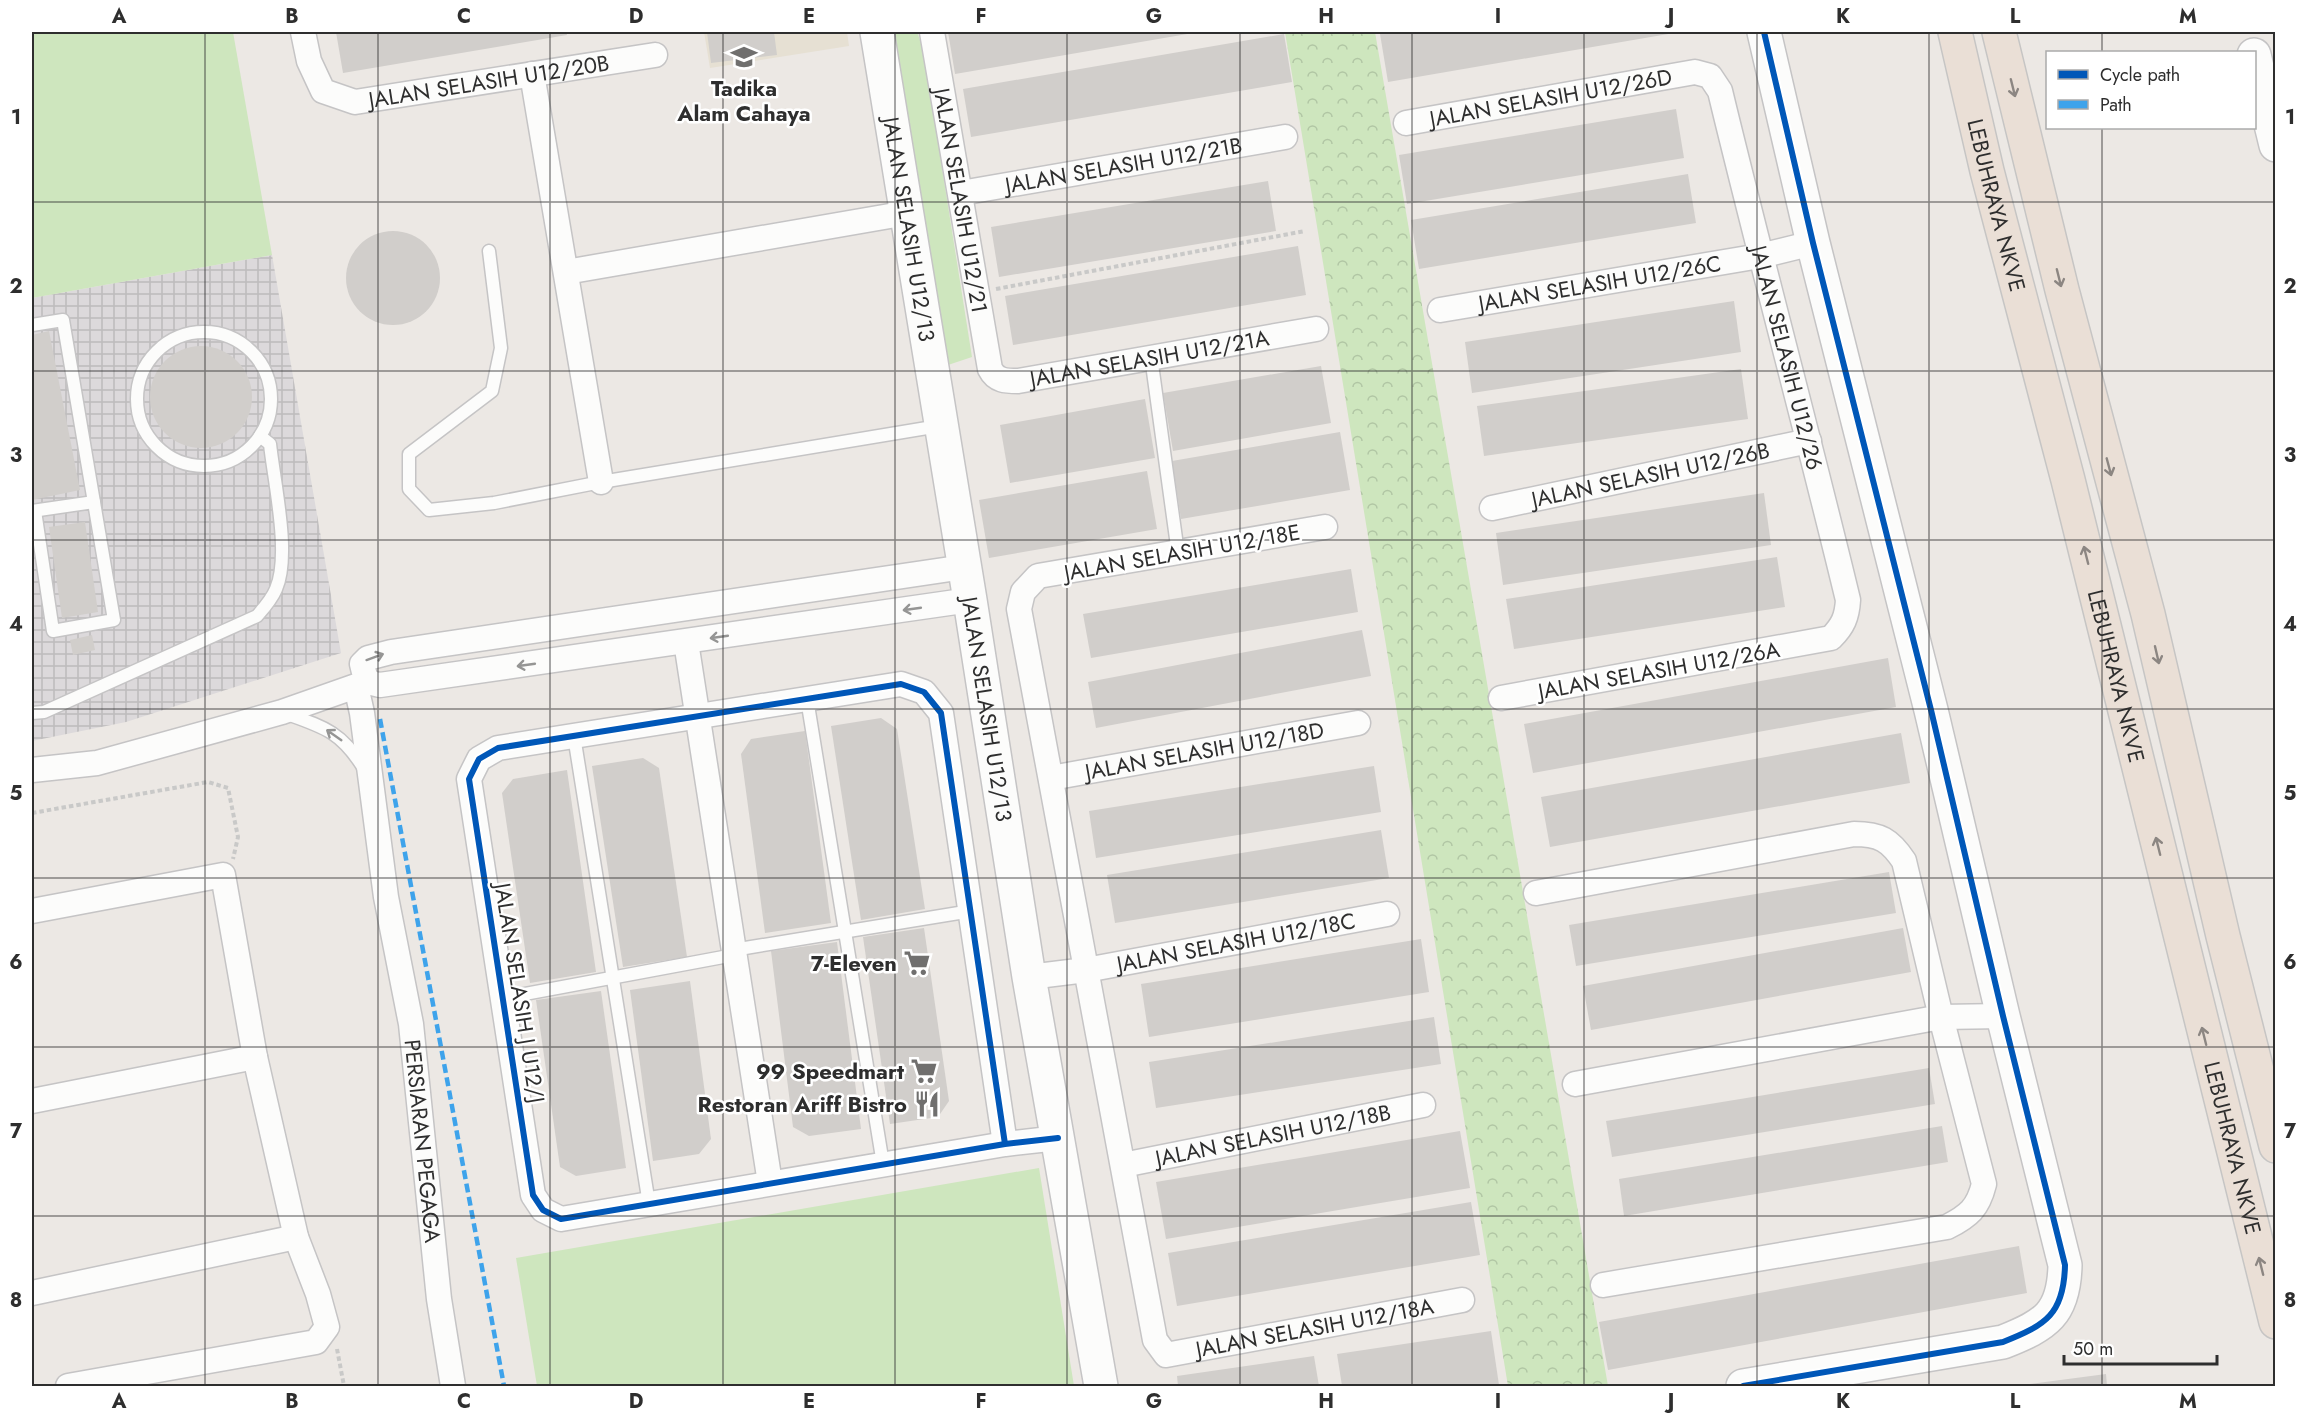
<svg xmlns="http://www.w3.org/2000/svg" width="2307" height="1418" viewBox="0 0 2307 1418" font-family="Jost,sans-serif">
  <defs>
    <pattern id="industrial-grid" width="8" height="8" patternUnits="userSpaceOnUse" patternTransform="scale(1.5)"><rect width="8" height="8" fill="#dcd9db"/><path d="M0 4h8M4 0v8" fill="none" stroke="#bdbbbc"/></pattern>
    <pattern id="park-crowns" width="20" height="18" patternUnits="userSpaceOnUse" patternTransform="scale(1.5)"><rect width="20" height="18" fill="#cee6be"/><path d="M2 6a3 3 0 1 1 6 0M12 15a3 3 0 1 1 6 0" fill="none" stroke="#b1c6a4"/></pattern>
  </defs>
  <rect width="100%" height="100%" fill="#ece8e4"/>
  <!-- industrial -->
  <polygon fill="url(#industrial-grid)" points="272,255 341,653 126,722 32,741 32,298"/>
  <!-- education -->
  <polygon fill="#e6e0d3" points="704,32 847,32 849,46 710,68"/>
  <!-- grass -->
  <g fill="#cee6be">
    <polygon points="32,32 233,32 272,255 32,298"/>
    <polygon points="896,32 917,32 923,48 972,357 945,366 895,45"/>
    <polygon points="1039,1168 1074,1386 537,1386 516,1258"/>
  </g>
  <!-- park -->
  <polygon fill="url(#park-crowns)" points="1285,32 1375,32 1608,1386 1508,1386"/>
  <!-- building -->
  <g fill="#d1cecb">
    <polygon points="336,32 566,32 567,35 343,73"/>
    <polygon points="707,32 774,32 777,55 711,63"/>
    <polygon points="948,32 1193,32 1193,33 955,74"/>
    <polygon points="1392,32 1674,32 1674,33 1388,82 1380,34"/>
    <polygon points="1284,34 1292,82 971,137 963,89"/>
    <polygon points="1676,109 1684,158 1407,204 1399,155"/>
    <polygon points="1688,174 1696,223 1419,269 1411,220"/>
    <polygon points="1268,181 1276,231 999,277 991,227"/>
    <circle cx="393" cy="278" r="47"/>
    <polygon points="1298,246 1306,295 1013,345 1005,296"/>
    <polygon points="1734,301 1741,352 1472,393 1465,342"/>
    <polygon points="49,331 80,490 32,500 32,335"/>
    <circle cx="201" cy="397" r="51"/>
    <polygon points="1321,366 1331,423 1173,451 1163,393"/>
    <polygon points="1741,369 1748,419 1484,456 1477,406"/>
    <polygon points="1145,399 1155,458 1010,483 1000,425"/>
    <polygon points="1340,432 1350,490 1181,519 1172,461"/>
    <polygon points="1147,471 1157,529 989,558 979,500"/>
    <polygon points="1764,493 1771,545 1503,585 1496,533"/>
    <polygon points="85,522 98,612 62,618 49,527"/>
    <polygon points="1777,557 1785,607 1514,649 1506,599"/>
    <polygon points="1351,569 1358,612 1091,658 1083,614"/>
    <polygon points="1362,630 1371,676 1096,728 1088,682"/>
    <polygon points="92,635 95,650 73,655 70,640"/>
    <polygon points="1888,658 1896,707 1533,773 1524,724"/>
    <polygon points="881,718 897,729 925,909 861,920 831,726"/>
    <polygon points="805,731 831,923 765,933 741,754 751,739"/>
    <polygon points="1901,733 1910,783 1550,847 1541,797"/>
    <polygon points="643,758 659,768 687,957 623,967 592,766"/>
    <polygon points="1374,766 1381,812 1096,858 1089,811"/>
    <polygon points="567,770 596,972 530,983 502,793 513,779"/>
    <polygon points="1381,830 1389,878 1115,923 1107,875"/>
    <polygon points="1889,872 1896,913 1576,966 1569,925"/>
    <polygon points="924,928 949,1101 938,1117 890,1124 863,937"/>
    <polygon points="1903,928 1911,972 1591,1030 1583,986"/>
    <polygon points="1421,939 1429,992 1149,1037 1141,984"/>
    <polygon points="837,942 861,1129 809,1136 793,1127 771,951"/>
    <polygon points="690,981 711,1139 699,1154 653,1161 630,990"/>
    <polygon points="601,991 626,1168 576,1176 560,1167 536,1000"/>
    <polygon points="1434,1017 1441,1064 1156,1108 1149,1062"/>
    <polygon points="1929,1068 1935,1104 1612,1157 1606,1121"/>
    <polygon points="1942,1126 1948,1162 1624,1216 1619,1179"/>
    <polygon points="1460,1131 1470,1188 1166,1239 1156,1182"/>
    <polygon points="1471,1202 1480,1255 1177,1306 1168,1253"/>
    <polygon points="2019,1246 2027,1293 1608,1370 1599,1322"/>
    <polygon points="1491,1331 1499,1385 1486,1386 1342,1386 1337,1354"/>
    <polygon points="1314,1356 1319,1386 1178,1386 1177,1376"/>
    <polygon points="2106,1374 2107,1386 2022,1386 2022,1385"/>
  </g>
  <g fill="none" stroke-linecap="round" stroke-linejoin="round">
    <!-- lane casing -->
    <g stroke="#c5c4c5" stroke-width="15">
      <g id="lane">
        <polyline points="489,251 501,348 492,391 409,454 409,489 429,510 494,503 601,482 939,426"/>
        <polyline points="32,325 63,320 114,620 53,631 35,511"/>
        <circle cx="204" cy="399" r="67"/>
        <polyline points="1151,357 1178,553"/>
        <polyline points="32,511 94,502"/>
        <polyline points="807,699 883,1164"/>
        <path d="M32,713L44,712L257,616C264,608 272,599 276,589C291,555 274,482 270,444L260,436"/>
        <path d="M287,714C324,727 341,732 363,767"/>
        <polyline points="574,736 649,1204"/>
        <polyline points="733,950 971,911"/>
        <polyline points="503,998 734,955"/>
      </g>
    </g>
    <!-- street casing -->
    <g stroke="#c5c4c5" stroke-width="27">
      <g id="street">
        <path id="s1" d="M303,32L309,61L323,91L355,102L655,55"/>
        <path id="s2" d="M932,32L990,369C996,381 1006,381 1018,381L1316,329"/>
        <polyline points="532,74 601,482"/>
        <path id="s3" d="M1406,123L1695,72L1710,76L1720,91C1761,261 1807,430 1848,600C1847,617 1843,626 1831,638L1501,698"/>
        <path id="s4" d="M961,193L1285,137"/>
        <polyline points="566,272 907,213"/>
        <path id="s5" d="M1440,310L1760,256L1813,243"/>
        <path id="s6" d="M1492,508L1809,441"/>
        <path id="s7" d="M1325,527L1038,576L1023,592L1019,609L1155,1340L1166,1355L1462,1300"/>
        <path d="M964,567L391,652L368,658L362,664C365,678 366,683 380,685L970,600"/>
        <polyline points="686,642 770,1183"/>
        <path id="s8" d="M32,770L97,763L282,712L356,686L362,713L386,897L411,1024L439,1299L453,1386"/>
        <path id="s9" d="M1051,778L1358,723"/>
        <path d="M1536,893L1854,834C1880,834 1890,840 1904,861L1941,1017L1984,1184C1978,1208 1969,1216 1947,1227L1603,1285"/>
        <polyline points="32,911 223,875 255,1057 296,1237 318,1294 327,1327 316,1342 68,1386"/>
        <path id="s10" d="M1029,977L1086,970L1387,914"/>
        <polyline points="1575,1084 1941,1017 2003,1016"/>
        <polyline points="32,1101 255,1057"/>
        <polyline points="1005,1144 941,713 924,692 901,684 498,748 479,759 469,779 533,1195 543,1210 561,1219 1005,1144 1058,1138"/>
        <path id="s11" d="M1123,1165L1423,1105"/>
        <polyline points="32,1293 296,1237"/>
      </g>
    </g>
    <!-- secondary casing -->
    <g stroke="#c5c4c5" stroke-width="36">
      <g id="secondary">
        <path id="s12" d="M877,32L970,600L1029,977L1101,1386"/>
        <polyline points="2254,55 2276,145"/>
        <path d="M1743,1386L2003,1342C2046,1325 2064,1314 2065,1265L2003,1016L1931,710L1813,243L1764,32"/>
      </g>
    </g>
    <!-- highway casing -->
    <g stroke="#c6c5c4" stroke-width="36">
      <g id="highway">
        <path id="s13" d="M1955,32L1987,171L2068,480L2276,1322"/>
        <polyline points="1999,32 2062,290 2148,614 2223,936 2276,1146"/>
      </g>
    </g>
    <!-- path -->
    <g stroke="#c9c9c8" stroke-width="4" stroke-dasharray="4.5 3" stroke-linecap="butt">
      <polyline points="996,289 1305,231"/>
      <polyline points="32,813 208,782 228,788 238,837 233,859"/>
      <polyline points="337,1349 344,1386"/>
    </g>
    <!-- lane -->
    <use href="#lane" stroke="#fcfcfb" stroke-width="12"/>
    <!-- street -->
    <use href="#street" stroke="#fcfcfb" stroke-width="24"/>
    <!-- secondary -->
    <use href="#secondary" stroke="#fcfcfb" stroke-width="33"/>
    <!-- highway -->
    <use href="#highway" stroke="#eadfd6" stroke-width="33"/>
    <!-- quiet -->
    <polyline stroke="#3ea3eb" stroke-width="4.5" stroke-dasharray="9 4.5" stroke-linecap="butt" points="380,719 504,1386"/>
    <!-- cycleway casing -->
    <g stroke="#fff" stroke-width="10">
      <g id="cycleway">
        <polyline points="1005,1144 941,713 924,692 901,684 498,748 479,759 469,779 533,1195 543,1210 561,1219 1005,1144 1058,1138"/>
        <path d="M1743,1386L2003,1342C2046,1325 2064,1314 2065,1265L2003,1016L1931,710L1813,243L1764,32"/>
      </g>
    </g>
    <!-- cycleway -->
    <use href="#cycleway" stroke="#0057b8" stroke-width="6"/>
  </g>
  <!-- one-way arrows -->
  <defs><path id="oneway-shaft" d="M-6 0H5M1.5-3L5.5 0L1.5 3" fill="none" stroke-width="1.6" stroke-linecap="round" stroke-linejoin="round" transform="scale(1.5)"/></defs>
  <g stroke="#8c8682">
    <use href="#oneway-shaft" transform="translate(2013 88) rotate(76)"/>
    <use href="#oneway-shaft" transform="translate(2059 278) rotate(76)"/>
    <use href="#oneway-shaft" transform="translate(2109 467) rotate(75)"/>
    <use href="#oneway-shaft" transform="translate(2086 555) rotate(-104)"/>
    <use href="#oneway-shaft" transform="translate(2157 655) rotate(77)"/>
    <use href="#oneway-shaft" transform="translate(2158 846) rotate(-104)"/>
    <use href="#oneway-shaft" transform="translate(2204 1036) rotate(-104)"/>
    <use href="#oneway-shaft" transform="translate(2261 1266) rotate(-104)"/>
  </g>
  <g stroke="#959594">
    <use href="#oneway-shaft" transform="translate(912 609) rotate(172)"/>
    <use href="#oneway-shaft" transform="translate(719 637) rotate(172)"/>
    <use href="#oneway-shaft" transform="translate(375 657) rotate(-20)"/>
    <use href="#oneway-shaft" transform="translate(526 665) rotate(172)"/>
    <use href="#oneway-shaft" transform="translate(334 735) rotate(-145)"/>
  </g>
  <!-- grid -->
  <path fill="none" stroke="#2e2e2e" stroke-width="1.5" stroke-opacity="0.55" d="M205,32V1386M378,32V1386M550,32V1386M723,32V1386M895,32V1386M1067,32V1386M1240,32V1386M1412,32V1386M1584,32V1386M1757,32V1386M1929,32V1386M2102,32V52M2102,128V1386M32,202H2276M32,371H2276M32,540H2276M32,709H2276M32,878H2276M32,1047H2276M32,1216H2276"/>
  <!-- icons -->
  <defs>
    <g id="school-bare" transform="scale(2.07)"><path d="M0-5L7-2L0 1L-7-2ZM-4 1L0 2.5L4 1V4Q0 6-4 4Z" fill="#706f6e" stroke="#fff" stroke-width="2.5" paint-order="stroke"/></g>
    <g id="supermarket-bare" transform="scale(2.07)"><path d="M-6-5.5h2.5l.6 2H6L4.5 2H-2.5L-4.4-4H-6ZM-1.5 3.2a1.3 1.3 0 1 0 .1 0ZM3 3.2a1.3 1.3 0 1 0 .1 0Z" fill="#706f6e" stroke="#fff" stroke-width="2.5" paint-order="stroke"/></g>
    <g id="restaurant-bare" transform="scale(2.07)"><path d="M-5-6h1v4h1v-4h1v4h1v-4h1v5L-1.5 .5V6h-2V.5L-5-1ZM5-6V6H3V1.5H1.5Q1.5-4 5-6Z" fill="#706f6e" stroke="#fff" stroke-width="2.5" paint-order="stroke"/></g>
  </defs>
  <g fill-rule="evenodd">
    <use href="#school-bare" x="744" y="57"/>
    <use href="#supermarket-bare" x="917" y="963"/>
    <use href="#supermarket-bare" x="924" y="1071"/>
    <use href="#restaurant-bare" x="927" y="1104"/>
  </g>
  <g text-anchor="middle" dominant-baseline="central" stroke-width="5" stroke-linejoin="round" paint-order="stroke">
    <!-- street labels -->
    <g font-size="22" fill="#2e2e2e" stroke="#fff">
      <text stroke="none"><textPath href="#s1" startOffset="232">JALAN SELASIH U12/20B</textPath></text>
      <text stroke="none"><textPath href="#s3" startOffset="147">JALAN SELASIH U12/26D</textPath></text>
      <text stroke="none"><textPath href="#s4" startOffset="165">JALAN SELASIH U12/21B</textPath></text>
      <text stroke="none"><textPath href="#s2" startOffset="171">JALAN SELASIH U12/21</textPath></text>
      <text stroke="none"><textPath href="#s13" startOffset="178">LEBUHRAYA NKVE</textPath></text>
      <text stroke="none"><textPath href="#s12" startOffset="200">JALAN SELASIH U12/13</textPath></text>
      <text stroke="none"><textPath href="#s5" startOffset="162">JALAN SELASIH U12/26C</textPath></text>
      <text stroke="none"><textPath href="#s3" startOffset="602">JALAN SELASIH U12/26</textPath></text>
      <text stroke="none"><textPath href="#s2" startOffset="508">JALAN SELASIH U12/21A</textPath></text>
      <text stroke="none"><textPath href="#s6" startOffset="162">JALAN SELASIH U12/26B</textPath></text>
      <text transform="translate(1182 552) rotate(-10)">JALAN SELASIH U12/18E</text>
      <text transform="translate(1659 670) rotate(-10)">JALAN SELASIH U12/26A</text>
      <text stroke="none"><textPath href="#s13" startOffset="664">LEBUHRAYA NKVE</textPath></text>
      <text stroke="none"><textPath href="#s12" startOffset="686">JALAN SELASIH U12/13</textPath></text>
      <text stroke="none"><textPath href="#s9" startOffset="156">JALAN SELASIH U12/18D</textPath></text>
      <text stroke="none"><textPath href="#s10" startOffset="210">JALAN SELASIH U12/18C</textPath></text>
      <text transform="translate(520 993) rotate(81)">JALAN SELASIH J U12/J</text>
      <text stroke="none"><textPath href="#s11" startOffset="153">JALAN SELASIH U12/18B</textPath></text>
      <text stroke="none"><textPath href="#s8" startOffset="796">PERSIARAN PEGAGA</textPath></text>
      <text stroke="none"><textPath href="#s13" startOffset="1150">LEBUHRAYA NKVE</textPath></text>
      <text stroke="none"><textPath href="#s7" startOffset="1244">JALAN SELASIH U12/18A</textPath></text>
    </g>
    <!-- poi labels -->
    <g font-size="22" font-weight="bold" fill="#2e2e2e" stroke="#fff" text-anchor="end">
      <text x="744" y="88" text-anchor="middle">Tadika<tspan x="744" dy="25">Alam Cahaya</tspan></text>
      <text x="897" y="963">7-Eleven</text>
      <text x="904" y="1071">99 Speedmart</text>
      <text x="907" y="1104">Restoran Ariff Bistro</text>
    </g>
  </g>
  <!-- border -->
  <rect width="2307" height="1418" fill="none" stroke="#ffffff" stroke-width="66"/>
  <!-- legend -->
  <rect x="2046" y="51" width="210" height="78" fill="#ffffff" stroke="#ababab" stroke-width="1.5"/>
  <rect x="2058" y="70" width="30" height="9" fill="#0057b8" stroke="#ababab" stroke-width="1.5"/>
  <text x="2100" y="81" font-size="18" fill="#2e2e2e">Cycle path</text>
  <rect x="2058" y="100" width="30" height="9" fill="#3ea3eb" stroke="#ababab" stroke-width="1.5"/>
  <text x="2100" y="111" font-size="18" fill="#2e2e2e">Path</text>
  <!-- scale -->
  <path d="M2064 1355v9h153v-9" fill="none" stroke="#2e2e2e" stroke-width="3"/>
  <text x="2073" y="1355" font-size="18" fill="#2e2e2e" stroke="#ffffff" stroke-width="4.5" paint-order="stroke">50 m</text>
  <rect x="33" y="33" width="2241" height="1352" fill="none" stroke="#2e2e2e" stroke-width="2"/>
  <g font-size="20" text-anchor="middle" font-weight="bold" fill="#2e2e2e">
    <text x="119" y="23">A</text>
    <text x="292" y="23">B</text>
    <text x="464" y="23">C</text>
    <text x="636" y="23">D</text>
    <text x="809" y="23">E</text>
    <text x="981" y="23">F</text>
    <text x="1154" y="23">G</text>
    <text x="1326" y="23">H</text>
    <text x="1498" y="23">I</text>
    <text x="1671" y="23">J</text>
    <text x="1843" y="23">K</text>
    <text x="2015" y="23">L</text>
    <text x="2188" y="23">M</text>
    <text x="16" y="124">1</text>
    <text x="2290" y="124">1</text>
    <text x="16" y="293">2</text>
    <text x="2290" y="293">2</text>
    <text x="16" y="462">3</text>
    <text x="2290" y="462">3</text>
    <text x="16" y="631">4</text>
    <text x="2290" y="631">4</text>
    <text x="16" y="800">5</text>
    <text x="2290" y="800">5</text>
    <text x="16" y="969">6</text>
    <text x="2290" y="969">6</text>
    <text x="16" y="1138">7</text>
    <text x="2290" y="1138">7</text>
    <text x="16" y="1307">8</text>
    <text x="2290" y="1307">8</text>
    <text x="119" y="1408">A</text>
    <text x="292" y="1408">B</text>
    <text x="464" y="1408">C</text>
    <text x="636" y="1408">D</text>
    <text x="809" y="1408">E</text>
    <text x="981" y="1408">F</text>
    <text x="1154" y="1408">G</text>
    <text x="1326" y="1408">H</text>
    <text x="1498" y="1408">I</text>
    <text x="1671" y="1408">J</text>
    <text x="1843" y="1408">K</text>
    <text x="2015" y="1408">L</text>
    <text x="2188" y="1408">M</text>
  </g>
</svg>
